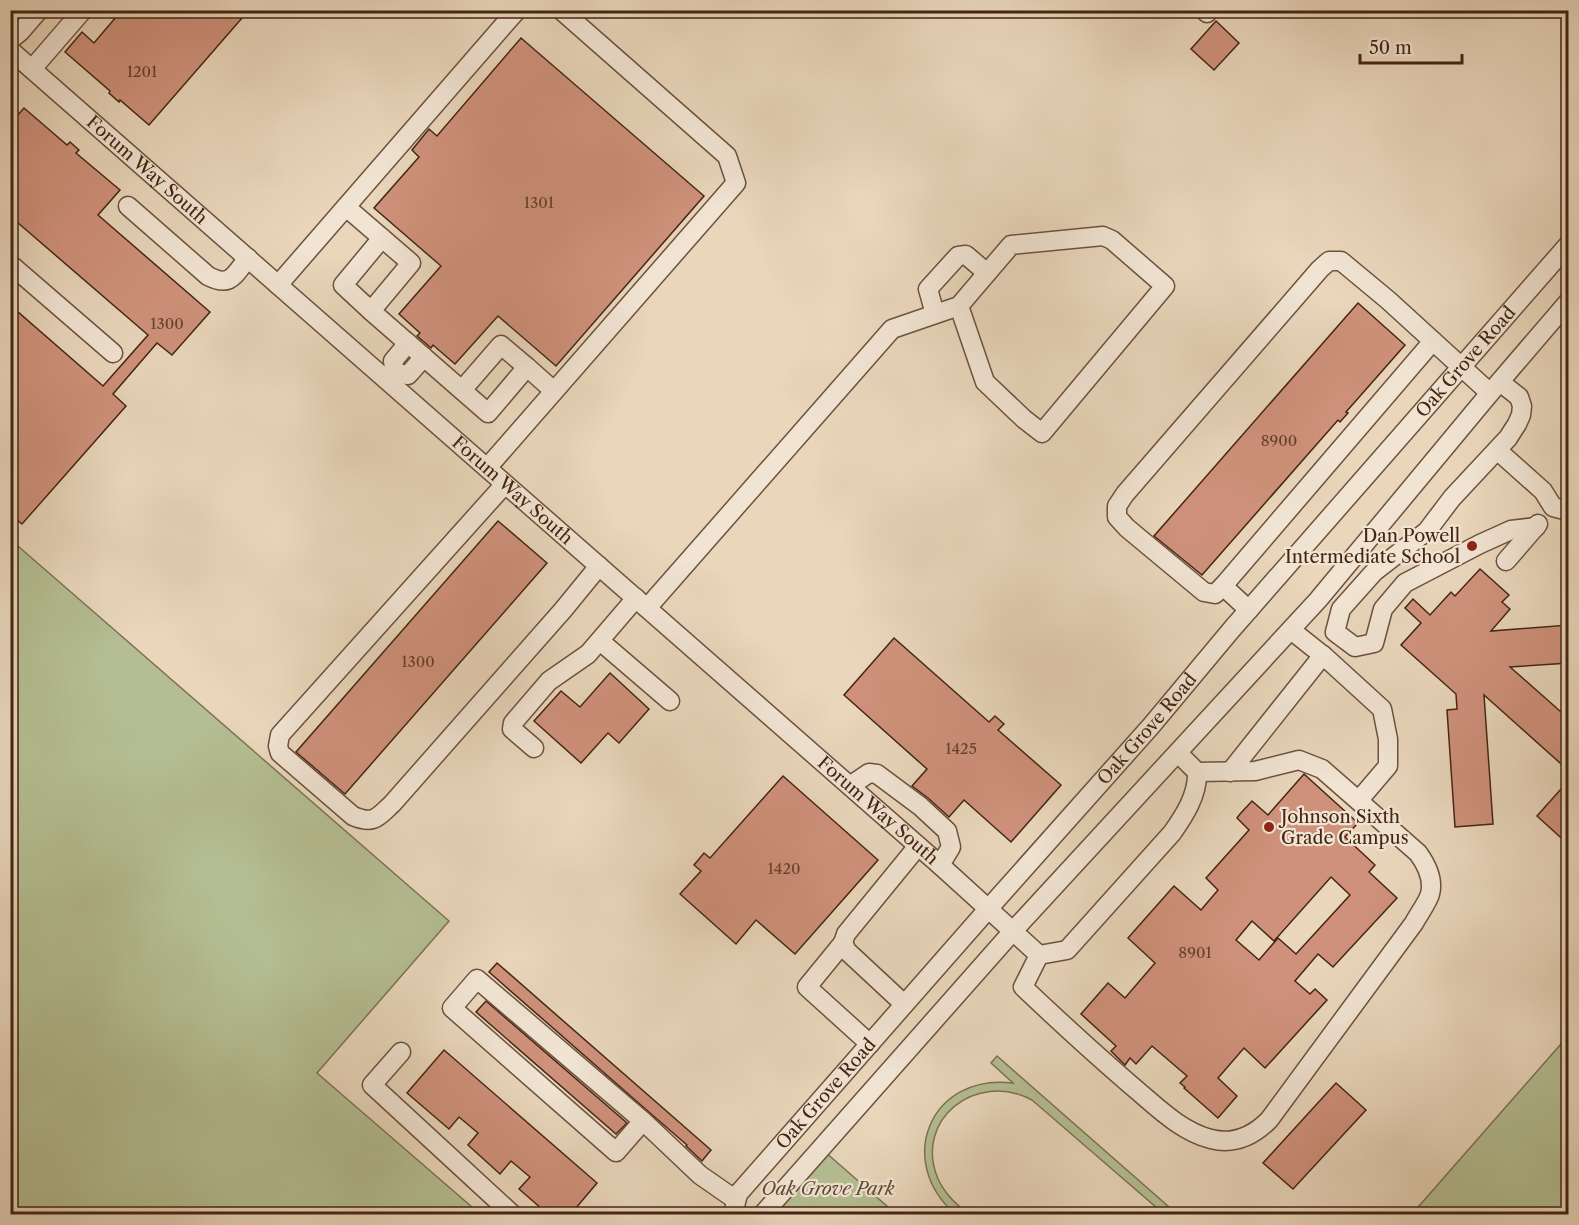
<svg xmlns="http://www.w3.org/2000/svg" width="1579" height="1225" viewBox="0 0 1579 1225" font-family="'Libre Caslon Text',serif">
  <rect width="100%" height="100%" fill="#e9d6bb"/>
  <filter id="stains"><feTurbulence type="fractalNoise" baseFrequency=".00333" numOctaves="4"/><feColorMatrix values="0 0 0 0 .2 0 0 0 0 .09 0 0 0 0 .02 0 0 0 .5 -.17"/></filter>
  <radialGradient id="worn" r=".72"><stop offset=".6" stop-color="#630" stop-opacity="0"/><stop offset="1" stop-color="#630" stop-opacity=".3"/></radialGradient>
  <!-- green -->
  <g fill="#b4be92" stroke="#7c7252" stroke-width="1.5">
    <polygon points="11,540 449,921 317,1073 480,1214 11,1214"/>
    <polygon points="1568,1036 1568,1214 1412,1214"/>
    <path d="M997,1056L1177,1214H1164L1032,1100C976,1070 913,1120 938,1179C945,1194 956,1204 968,1214H955C894,1160 931,1073 1013,1083L991,1063Z"/>
    <polygon points="824,1151 896,1214 771,1214"/>
  </g>
  <!-- building -->
  <g fill="#cf917b" stroke="#442513" stroke-width="1.5" fill-rule="evenodd">
    <polygon points="122,10 249,10 149,125 120,100 119,102 109,93 110,91 65,52 82,32 94,43"/>
    <polygon points="1216,21 1239,43 1214,70 1191,49"/>
    <polygon points="521,38 704,196 556,366 498,316 455,364 433,345 431,348 417,336 420,333 399,314 441,266 374,208 419,157 412,150 429,129 437,136"/>
    <polygon points="24,108 67,145 70,142 79,150 76,153 120,190 98,215 210,312 172,355 157,343 113,394 126,406 22,524 10,514 10,305 103,386 148,335 10,216 10,124"/>
    <polygon points="1358,303 1405,345 1346,412 1348,413 1340,422 1338,420 1202,575 1154,536"/>
    <polygon points="498,521 547,563 345,794 296,752"/>
    <polygon points="1480,569 1509,595 1502,602 1510,609 1491,631 1569,625 1569,663 1510,667 1569,719 1569,771 1484,695 1493,824 1455,827 1447,710 1457,709 1456,694 1401,645 1421,623 1405,608 1413,599 1430,615 1451,592 1455,596"/>
    <polygon points="894,638 989,722 995,716 1004,724 998,730 1061,785 1011,842 964,800 949,817 928,798 912,786 927,769 844,695"/>
    <polygon points="610,673 649,709 619,743 608,733 581,763 534,721 561,691 580,707"/>
    <path d="M1304,774L1358,823L1345,837L1375,865L1369,872L1397,898L1333,967L1318,954L1295,981L1310,994L1315,989L1327,1000L1265,1068L1244,1048L1218,1078L1237,1096L1218,1118L1184,1088L1185,1087L1180,1083L1187,1076L1152,1046L1136,1064L1130,1058L1125,1065L1111,1051L1116,1046L1081,1014L1108,983L1125,998L1155,963L1128,938L1174,886L1201,910L1218,890L1206,878L1249,830L1237,818L1240,814L1252,801L1268,815ZM1331,877L1350,895L1296,954L1278,938L1259,960L1236,940L1252,921L1274,941Z"/>
    <polygon points="783,776 878,860 795,954 756,920 736,944 680,894 701,871 694,865 704,853 710,858"/>
    <polygon points="1569,780 1569,845 1537,816"/>
    <polygon points="497,963 711,1150 702,1161 686,1146 687,1145 650,1113 489,972"/>
    <polygon points="486,1001 627,1123 616,1134 476,1012"/>
    <polygon points="444,1050 597,1183 570,1215 549,1215 519,1189 530,1177 511,1161 500,1174 468,1145 478,1133 459,1117 449,1129 407,1093"/>
    <polygon points="1336,1083 1366,1110 1293,1189 1263,1163"/>
  </g>
  <g fill="none" stroke-linecap="round" stroke-linejoin="round">
    <!-- minor casing -->
    <g stroke="#6d513d" stroke-width="21">
      <g id="minor">
        <polyline points="1204,10 1207,13 1209,10"/>
        <polyline points="10,40 21,31 39,10"/>
        <path id="s1" d="M10,50L940,865L1039,955L1067,950L1172,833C1184,816 1198,795 1197,772L1178,753"/>
        <polyline points="32,69 83,10"/>
        <path d="M128,206L208,276C231,288 234,275 248,258"/>
        <polyline points="346,207 411,263 371,311 488,413 527,367 554,391"/>
        <polyline points="10,264 113,353"/>
        <polyline points="278,285 517,10"/>
        <polyline points="371,311 343,285 382,238"/>
        <polyline points="935,314 928,289 958,256 966,255 987,273"/>
        <polyline points="395,373 408,375 424,357"/>
        <polyline points="389,381 395,373 393,361 408,343"/>
        <polyline points="1500,382 1519,397 1522,406 1521,415 1517,424 1508,438 1452,498 1427,531 1374,572 1341,609 1335,632 1355,647 1374,643 1383,609 1405,583 1480,544 1511,530 1536,527"/>
        <polyline points="462,390 501,345 527,367"/>
        <polyline points="1497,450 1543,491 1553,507 1568,511"/>
        <polyline points="487,468 736,183 727,156 561,10"/>
        <path d="M505,484L280,735L278,746L280,753L353,816C374,825 378,817 392,804L563,610L599,566"/>
        <polyline points="1506,561 1538,524"/>
        <polyline points="1223,586 1433,341"/>
        <polyline points="647,608 892,329 959,306 1011,245 1103,236 1112,240 1165,286 1042,433 1024,419 985,382 959,306"/>
        <polyline points="1249,610 1223,586 1215,594 1204,592 1127,528 1117,517 1117,506 1125,494 1320,269 1329,261 1341,261 1388,300 1490,393"/>
        <polyline points="1291,630 1325,657 1382,709 1388,739 1388,766 1359,800"/>
        <polyline points="600,641 670,701"/>
        <polyline points="534,748 512,729 513,723 549,681 588,654 636,598"/>
        <polyline points="1230,772 1323,655"/>
        <polyline points="850,786 869,773 877,774 920,806 947,831 951,847 940,865"/>
        <polyline points="843,943 807,987 870,1044"/>
        <path d="M1039,955L1023,987C1061,1023 1099,1058 1139,1092C1160,1110 1183,1132 1211,1139C1234,1145 1253,1136 1269,1120L1414,923C1418,915 1428,902 1430,894C1434,879 1426,864 1418,853L1322,769L1299,760L1255,771L1197,772"/>
        <polyline points="904,1004 847,951 843,943 846,934 918,846"/>
        <polyline points="401,1052 372,1085 512,1214"/>
        <polyline points="643,1121 616,1152 452,1008 477,979 643,1121 700,1175 736,1200"/>
        <path id="s2" d="M733,1214L738,1194L989,908L1151,726L1232,629L1568,245"/>
        <polyline points="763,1214 1013,931 1318,600 1490,393 1568,302"/>
      </g>
    </g>
    <!-- minor -->
    <use href="#minor" stroke="#f1e4d3" stroke-width="18"/>
  </g>
  <!-- markers -->
  <g fill="#8f2418" stroke="#f1e4d3" stroke-width="2">
    <circle cx="1472" cy="546" r="6"/>
    <circle cx="1269" cy="827" r="6"/>
  </g>
  <g text-anchor="middle" dominant-baseline="central" stroke-width="4.5" stroke-linejoin="round" paint-order="stroke">
    <!-- number labels -->
    <g font-size="15" fill="#67402d">
      <text x="142" y="71">1201</text>
      <text x="539" y="202">1301</text>
      <text x="167" y="323">1300</text>
      <text x="1279" y="440">8900</text>
      <text x="418" y="661">1300</text>
      <text x="961" y="748">1425</text>
      <text x="784" y="868">1420</text>
      <text x="1195" y="952">8901</text>
    </g>
    <!-- street labels -->
    <g font-size="18" fill="#442513" stroke="#f1e4d3">
      <text stroke="none"><textPath href="#s1" startOffset="182">Forum Way South</textPath></text>
      <text stroke="none"><textPath href="#s2" startOffset="1126">Oak Grove Road</textPath></text>
      <text stroke="none"><textPath href="#s1" startOffset="668">Forum Way South</textPath></text>
      <text stroke="none"><textPath href="#s2" startOffset="640">Oak Grove Road</textPath></text>
      <text stroke="none"><textPath href="#s1" startOffset="1154">Forum Way South</textPath></text>
      <text stroke="none"><textPath href="#s2" startOffset="154">Oak Grove Road</textPath></text>
    </g>
    <!-- poi labels -->
    <g font-size="18" fill="#442513" stroke="#f1e4d3" text-anchor="end">
      <text x="1460" y="536">Dan Powell<tspan x="1460" dy="21">Intermediate School</tspan></text>
      <text x="1281" y="817" text-anchor="start">Johnson Sixth<tspan x="1281" dy="21">Grade Campus</tspan></text>
    </g>
    <!-- park labels -->
    <g font-size="18" font-style="italic" fill="#604b33" stroke="#f1e4d3">
      <text x="828" y="1189">Oak Grove Park</text>
    </g>
  </g>
  <!-- margin -->
  <rect width="1579" height="1225" fill="none" stroke="#e9d6bb" stroke-width="36"/>
  <rect x="12" y="12" width="1555" height="1201" fill="none" stroke="#442513" stroke-width="3"/>
  <rect x="18" y="18" width="1543" height="1189" fill="none" stroke="#442513" stroke-width="1.5"/>
  <!-- scale -->
  <path d="M1360 54v9h102v-9" fill="none" stroke="#442513" stroke-width="3"/>
  <text x="1369" y="54" font-size="18" fill="#442513" stroke="#f1e4d3" stroke-width="4.5" paint-order="stroke">50 m</text>
  <rect width="100%" height="100%" filter="url(#stains)"/>
  <rect width="100%" height="100%" fill="url(#worn)"/>
</svg>
